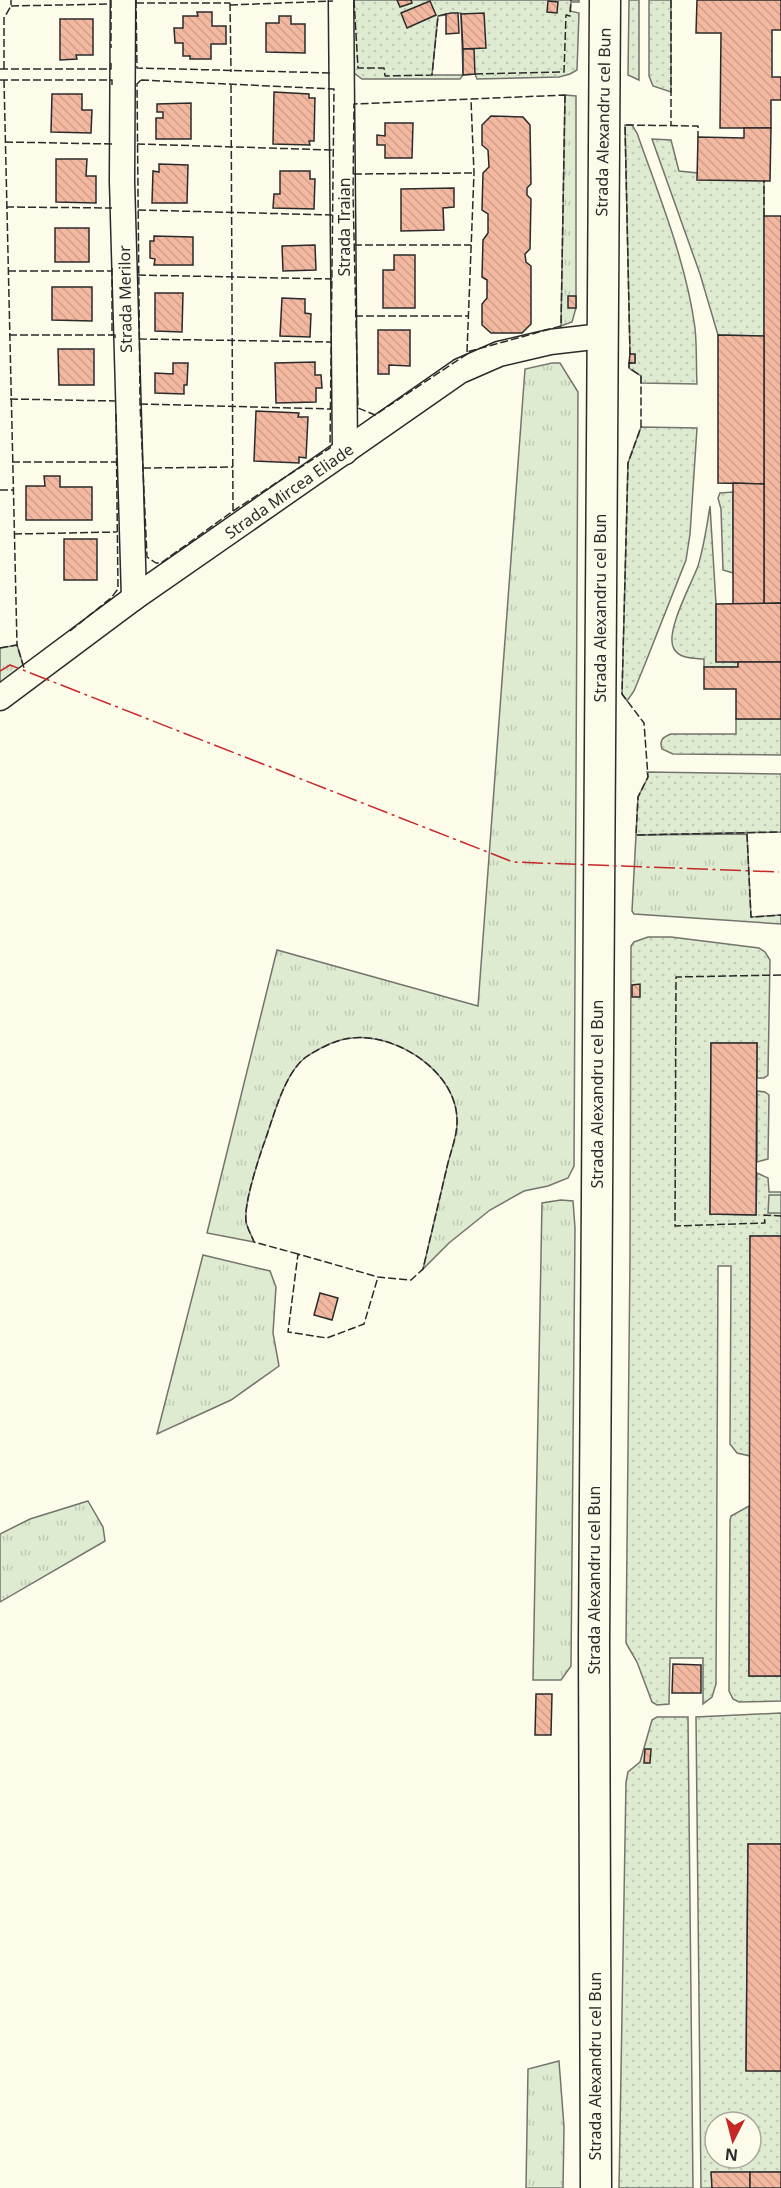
<svg xmlns="http://www.w3.org/2000/svg" width="781" height="2188" viewBox="0 0 781 2188" font-family="'Noto Sans',sans-serif">
  <defs>
    <pattern id="grass-tufts" width="24" height="20" patternUnits="userSpaceOnUse" patternTransform="scale(1.5)"><rect width="24" height="20" fill="#deebd1"/><path d="M3 7l-1-3M5 7V3M7 7l1-3M15 17l-1-3M17 17v-4M19 17l1-3" fill="none" stroke="#bfcab4"/></pattern>
    <pattern id="garden-dots" width="8" height="8" patternUnits="userSpaceOnUse" patternTransform="scale(1.5)"><rect width="8" height="8" fill="#deebd1"/><path d="M2 2h.1M6 6h.1" fill="none" stroke="#bfcab4" stroke-width="1.8" stroke-linecap="round"/></pattern>
    <pattern id="building-back-hatch" width="6" height="6" patternUnits="userSpaceOnUse" patternTransform="scale(1.5)"><rect width="6" height="6" fill="#f2b8a0"/><path d="M-1 5l2 2M0 0l6 6M5-1l2 2" fill="none" stroke="#d09e8a"/></pattern>
  </defs>
  <rect width="100%" height="100%" fill="#fdfbea"/>
  <!-- grass -->
  <g fill="url(#grass-tufts)" stroke="#74746e" stroke-width="1.5">
    <polygon points="565,95 576,96 576,308 572,322 561,326"/>
    <path d="M552,363H560L578,392L574,1166L568,1178L548,1186L524,1191L490,1210L449,1243L423,1269C431,1235 439,1201 447,1167C450,1153 457,1137 457,1123C459,1073 397,1033 352,1038C337,1039 318,1049 306,1057C283,1074 273,1120 263,1146C257,1164 244,1203 246,1221C247,1228 252,1236 254,1242L207,1233L277,950L478,1006L525,369Z"/>
    <polygon points="17,645 24,668 7,681 0,682 0,648"/>
    <polygon points="747,834 751,917 781,915 781,924 634,914 632,911 636,835"/>
    <polygon points="561,1200 573,1201 575,1228 571,1666 561,1680 533,1680 542,1203"/>
    <polygon points="203,1255 270,1271 276,1287 273,1333 279,1366 231,1400 157,1434"/>
    <polygon points="88,1501 103,1527 105,1541 0,1602 0,1534 30,1519"/>
    <polygon points="559,2061 564,2127 563,2188 526,2188 528,2069"/>
  </g>
  <!-- garden -->
  <g fill="url(#garden-dots)" stroke="#74746e" stroke-width="1.5" fill-rule="evenodd">
    <path d="M351,0H579V2H571L570,11L579,13L577,70L570,74L559,77L477,79L475,74L463,75L460,79H362L354,73ZM461,13L463,75H432L438,16Z"/>
    <polygon points="629,0 639,0 639,80 628,75"/>
    <polygon points="649,0 671,0 671,92 653,86 649,76"/>
    <path d="M625,125H632L637,133C659,196 686,261 695,328C697,346 696,365 697,384L641,383V376L629,368V363H635V355L630,354Z"/>
    <polygon points="652,139 671,140 679,171 764,180 764,336 718,335 700,274"/>
    <polygon points="641,427 697,428 690,534 686,560 645,664 634,691 627,701 622,694 628,463"/>
    <polygon points="733,492 733,573 723,570 721,509 718,498 720,493"/>
    <path d="M710,506L716,604V661L738,662V667H704V659C693,658 680,659 674,649C664,633 692,583 698,566C704,546 707,526 710,506Z"/>
    <path d="M736,719H781V755L673,754L662,749C659,740 663,737 671,734H736Z"/>
    <polygon points="647,772 781,774 781,832 636,835 638,797 648,777"/>
    <polygon points="648,937 671,937 759,948 765,952 770,960 768,1075 764,1078 757,1078 757,1043 711,1043 710,1214 756,1215 757,1173 768,1178 769,1192 781,1192 781,1236 750,1236 750,1456 737,1453 730,1444 731,1266 718,1266 716,1684 712,1697 703,1704 703,1658 670,1658 669,1704 657,1705 652,1702 637,1662 626,1643 630,1257 631,946 634,942"/>
    <polygon points="757,1091 765,1092 769,1095 768,1159 757,1162"/>
    <polygon points="749,1506 749,1676 781,1676 781,1701 739,1702 733,1699 729,1691 730,1521 731,1516"/>
    <path d="M781,1713V1844H748L746,2070L781,2071V2172H712V2188H701L696,1717ZM715,2122H751V2158H715Z"/>
    <polygon points="657,1717 688,1717 693,2188 619,2188 626,1782 628,1772 640,1762 652,1720"/>
  </g>
  <!-- pitch -->
  <polygon fill="#deebd1" stroke="#74746e" stroke-width="1.5" points="769,1195 781,1195 781,1213 768,1213"/>
  <!-- building -->
  <g fill="url(#building-back-hatch)" stroke="#2b2b2b" stroke-width="1.5">
    <polygon points="397,0 411,0 412,3 400,7"/>
    <polygon points="697,0 781,0 781,30 772,30 772,77 781,77 781,100 771,100 771,128 720,128 721,33 696,33"/>
    <polygon points="430,1 436,15 407,28 401,13"/>
    <polygon points="548,1 558,2 557,13 547,12"/>
    <polygon points="197,12 212,12 212,26 226,26 226,44 211,44 211,59 190,59 190,56 183,56 183,43 175,43 174,28 183,28 183,16 198,16"/>
    <polygon points="451,13 458,13 459,33 446,34 446,14"/>
    <polygon points="484,13 486,48 463,49 461,14"/>
    <polygon points="279,16 291,16 291,24 305,24 305,53 266,52 266,23 279,23"/>
    <polygon points="60,19 93,19 93,55 76,55 77,59 60,60"/>
    <polygon points="463,49 474,49 475,74 463,75"/>
    <polygon points="274,92 309,94 309,98 315,98 314,141 309,141 310,145 273,144"/>
    <polygon points="52,94 82,94 82,110 92,110 91,133 51,132"/>
    <polygon points="191,103 191,139 156,139 156,118 163,118 163,112 157,112 157,104"/>
    <polygon points="491,116 523,117 530,125 531,184 527,188 527,195 531,199 530,249 525,254 526,262 531,266 531,324 522,333 491,333 482,325 482,304 487,298 487,280 482,277 483,240 488,233 488,214 482,210 483,173 489,167 488,150 482,145 482,125"/>
    <polygon points="385,123 413,123 412,158 385,158 385,145 377,145 377,135 385,136"/>
    <polygon points="744,128 771,128 770,181 697,180 698,137 744,138"/>
    <polygon points="56,159 87,159 86,176 96,176 96,203 56,202"/>
    <polygon points="159,164 188,165 187,203 152,203 153,171 159,172"/>
    <polygon points="280,171 310,171 310,179 315,179 314,209 273,208 274,194 280,194"/>
    <polygon points="454,188 454,207 443,208 444,230 401,231 401,189"/>
    <polygon points="764,216 781,216 781,603 764,604"/>
    <rect x="55" y="228" width="34" height="34"/>
    <polygon points="154,236 193,237 193,265 154,265 155,259 150,258 150,241 154,241"/>
    <polygon points="315,245 316,270 283,271 282,246"/>
    <polygon points="394,255 415,255 415,308 383,308 383,270 394,270"/>
    <polygon points="52,287 92,287 92,321 52,320"/>
    <polygon points="155,293 183,293 182,332 155,331"/>
    <rect x="568" y="296" width="8" height="12"/>
    <polygon points="282,298 305,299 305,313 311,314 310,337 280,336"/>
    <polygon points="378,330 410,330 410,366 389,365 389,374 378,374"/>
    <polygon points="718,335 764,336 764,484 718,483"/>
    <polygon points="58,349 94,349 94,385 59,385"/>
    <polygon points="630,354 635,354 635,363 629,363"/>
    <polygon points="315,362 315,375 321,375 322,388 316,388 316,402 276,403 275,363"/>
    <polygon points="173,363 188,363 187,385 184,385 184,394 155,393 155,373 173,374"/>
    <polygon points="256,411 299,413 298,417 308,417 306,458 299,457 299,463 254,461"/>
    <polygon points="44,476 60,476 60,487 92,487 92,520 26,520 26,486 45,486"/>
    <polygon points="733,483 764,484 764,604 733,604"/>
    <rect x="64" y="539" width="33" height="41"/>
    <polygon points="781,603 781,662 716,662 716,604"/>
    <polygon points="738,662 781,662 781,719 736,719 736,689 704,689 704,667 738,667"/>
    <polygon points="640,984 640,997 632,997 632,985"/>
    <polygon points="711,1043 757,1043 756,1215 710,1214"/>
    <polygon points="750,1236 781,1236 781,1676 749,1676"/>
    <polygon points="320,1293 338,1298 332,1320 314,1315"/>
    <polygon points="673,1664 701,1665 701,1693 672,1693"/>
    <polygon points="536,1694 552,1694 551,1735 535,1735"/>
    <polygon points="645,1749 651,1749 650,1763 644,1763"/>
    <polygon points="748,1844 781,1844 781,2071 746,2071"/>
    <polygon points="711,2172 750,2172 750,2188 712,2188"/>
    <rect x="750" y="2172" width="31" height="16"/>
  </g>
  <g fill="none" stroke-linecap="round" stroke-linejoin="round">
    <!-- minor casing -->
    <g stroke="#2b2b2b" stroke-width="27">
      <g id="minor">
        <polyline points="123,0 122,181 134,598"/>
        <polyline points="341,1 345,452"/>
        <polyline points="0,698 134,598 460,371 499,354 550,342 602,336"/>
      </g>
    </g>
    <!-- major casing -->
    <g stroke="#2b2b2b" stroke-width="33">
      <polyline id="major" points="596,2188 594,1645 605,0"/>
    </g>
    <!-- minor -->
    <use href="#minor" stroke="#fdfbea" stroke-width="24"/>
    <!-- major -->
    <use href="#major" stroke="#fdfbea" stroke-width="30"/>
    <!-- fence -->
    <g stroke="#2b2b2b" stroke-width="1.5" stroke-dasharray="8 3" stroke-linecap="butt">
      <polyline points="111,0 111,48"/>
      <polyline points="136,0 137,68 333,73"/>
      <polyline points="354,0 358,68 384,68 385,76 432,75 438,16 446,14"/>
      <polyline points="671,0 671,125"/>
      <polyline points="136,3 230,3"/>
      <polyline points="230,3 231,72"/>
      <polyline points="230,5 333,1"/>
      <polyline points="11,6 111,4"/>
      <polyline points="0,69 111,69 111,63"/>
      <polyline points="4,69 4,18 11,6 11,0"/>
      <polyline points="475,74 564,72 566,15 570,16 571,0"/>
      <polyline points="0,80 112,80 112,85"/>
      <polyline points="4,80 17,645"/>
      <polygon points="141,80 334,89 330,448 233,511 161,563 156,563 147,557 140,404 137,84"/>
      <polyline points="231,85 233,511"/>
      <polygon points="565,95 561,326 467,352 467,354 375,415 358,408 353,193 354,104"/>
      <polyline points="5,142 112,144"/>
      <polyline points="137,144 333,150"/>
      <polyline points="354,174 474,173"/>
      <polyline points="6,207 112,208"/>
      <polyline points="138,210 332,215"/>
      <polyline points="764,216 764,180"/>
      <polyline points="354,245 471,245"/>
      <polyline points="112,268 112,335 115,335 115,338"/>
      <polyline points="8,271 112,271"/>
      <polyline points="138,275 332,279"/>
      <polyline points="355,316 468,316"/>
      <polyline points="9,335 112,335"/>
      <polyline points="139,339 331,342"/>
      <polyline points="467,352 474,173 471,100"/>
      <polyline points="631,354 630,354 625,125 698,126 698,137"/>
      <polyline points="632,363 629,363 629,368 641,376 641,427 628,463 622,694 644,723 648,777 638,797 636,835 781,832"/>
      <polyline points="10,399 116,401"/>
      <polyline points="140,404 331,409"/>
      <polyline points="12,462 117,462"/>
      <polyline points="143,468 233,467"/>
      <polyline points="0,490 13,490"/>
      <polyline points="14,534 117,532"/>
      <polyline points="70,631 111,598 118,589 116,413"/>
      <polyline points="0,648 17,645 24,668 26,667"/>
      <polyline points="747,834 751,917 781,915"/>
      <polyline points="781,975 676,977 675,1226 765,1223 764,1215 781,1216"/>
      <path d="M298,1254L254,1242C252,1236 247,1228 246,1221C244,1203 257,1164 263,1146C273,1120 283,1074 306,1057C318,1049 337,1039 352,1038C397,1033 459,1073 457,1123C457,1137 450,1153 447,1167C439,1201 431,1235 423,1269L411,1280L378,1277L298,1254L288,1332L327,1338L364,1324L378,1277"/>
    </g>
    <!-- power -->
    <polyline stroke="#c62828" stroke-width="1.5" stroke-dasharray="21 4.5 3 4.5" stroke-linecap="butt" points="0,671 10,665 513,862 779,872"/>
  </g>
  <g text-anchor="middle" dominant-baseline="central" stroke-width="4.5" stroke-linejoin="round" paint-order="stroke">
    <!-- street labels -->
    <g font-size="16" fill="#2b2b2b" stroke="#fdfbea">
      <text transform="translate(603 122) rotate(-89)">Strada Alexandru cel Bun</text>
      <text transform="translate(344 227) rotate(-90)">Strada Traian</text>
      <text transform="translate(125 299) rotate(-91)">Strada Merilor</text>
      <text transform="translate(289 491) rotate(-35)">Strada Mircea Eliade</text>
      <text transform="translate(600 608) rotate(-90)">Strada Alexandru cel Bun</text>
      <text transform="translate(597 1094) rotate(-90)">Strada Alexandru cel Bun</text>
      <text transform="translate(594 1580) rotate(-90)">Strada Alexandru cel Bun</text>
      <text transform="translate(595 2066) rotate(-90)">Strada Alexandru cel Bun</text>
    </g>
  </g>
  <!-- north arrow -->
  <g transform="translate(733 2140) rotate(186)"><circle r="28" fill="#fdfbea" stroke="#a9a89e" stroke-width="1.5"/>
  <path d="M0-4.5L10 22L0 15L-10 22Z" fill="#c62828"/>
  <text y="-9" font-size="16" font-weight="bold" text-anchor="middle" fill="#2b2b2b">N</text>
  </g>
</svg>
